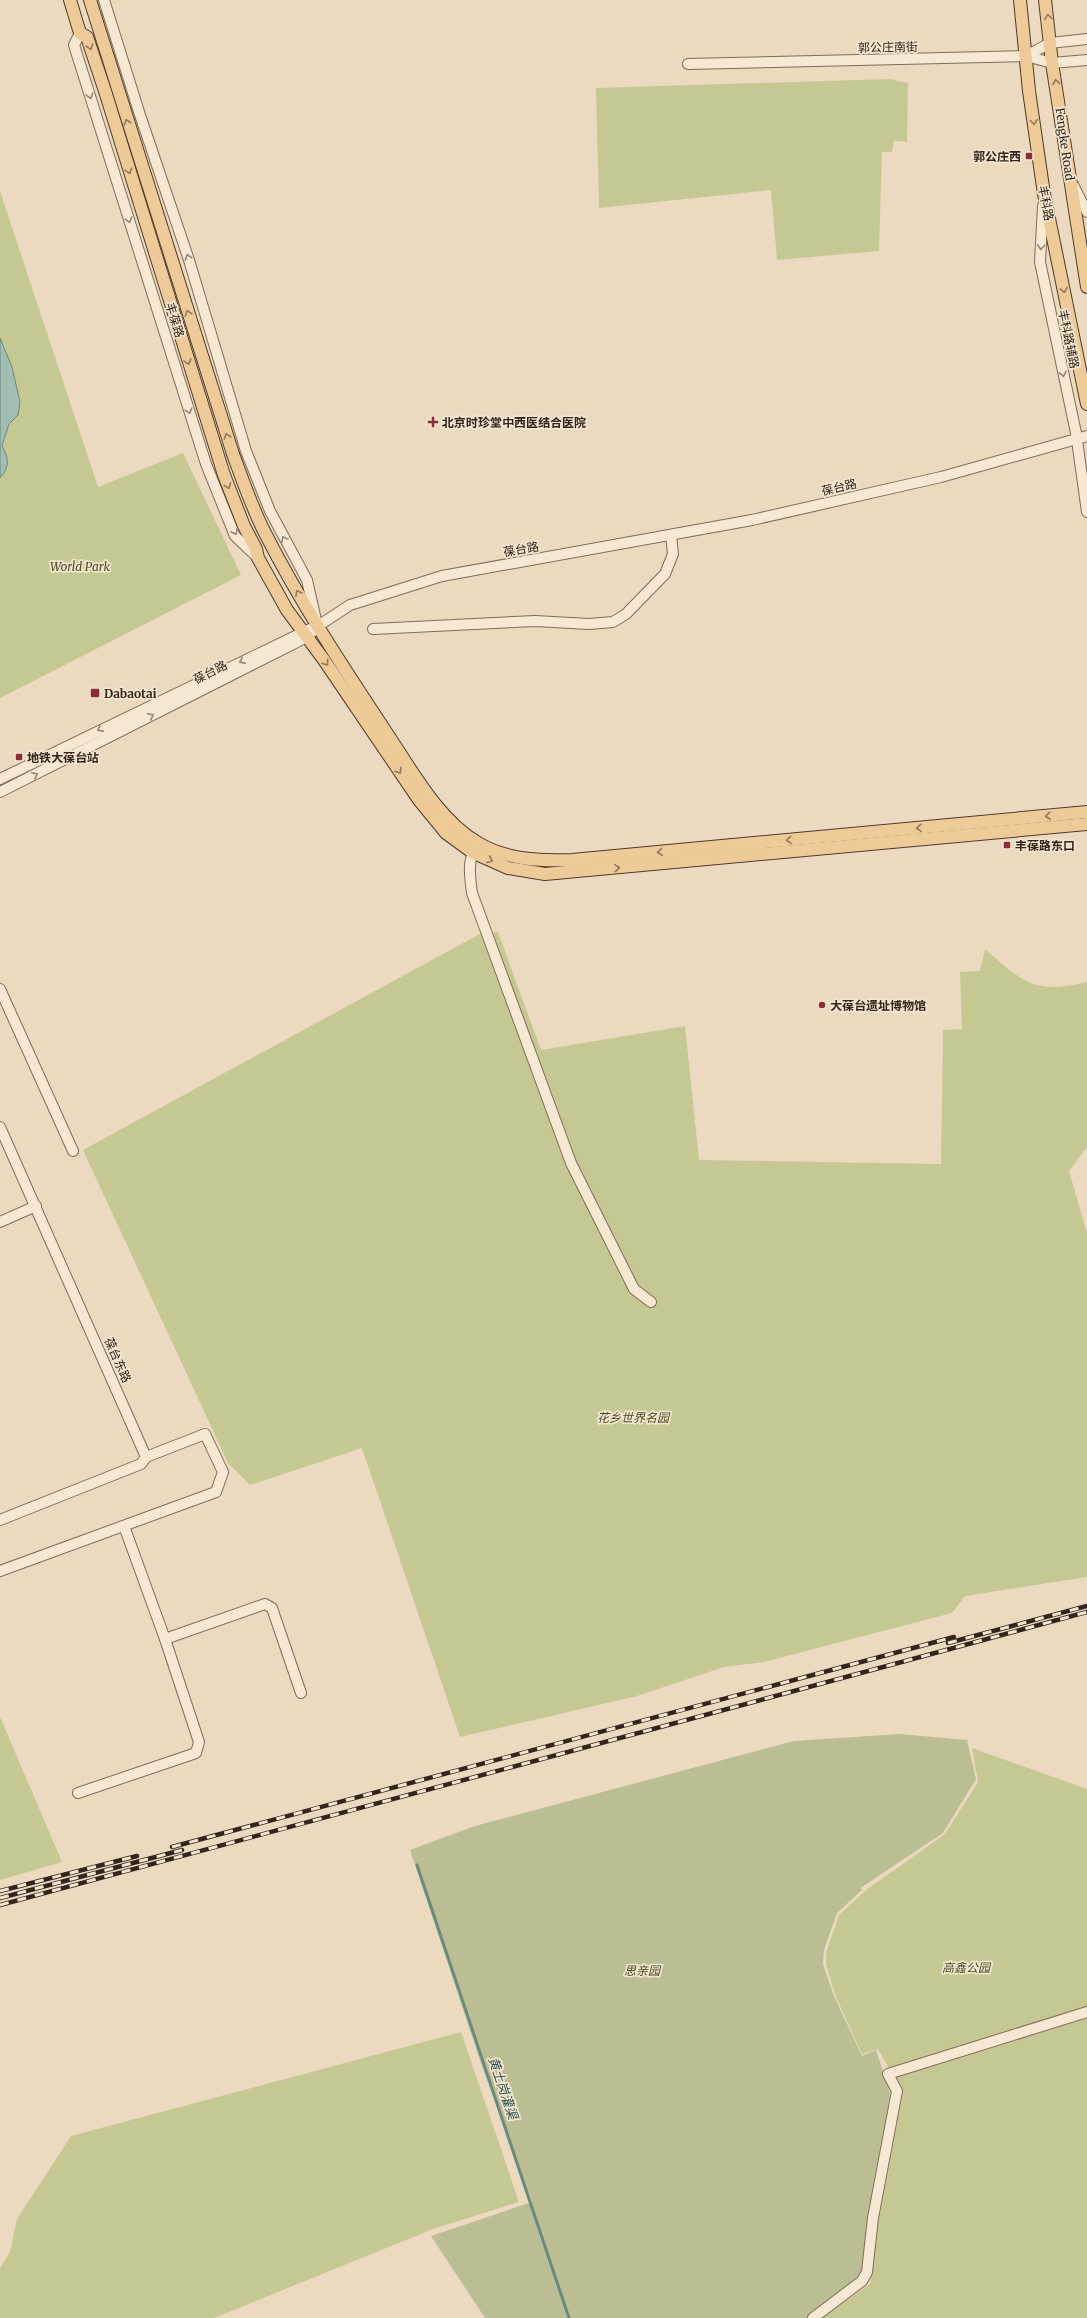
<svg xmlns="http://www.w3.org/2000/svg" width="1087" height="2318" viewBox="0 0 1087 2318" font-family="Merriweather,'Noto Sans SC',serif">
  <rect width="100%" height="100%" fill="#ebdabf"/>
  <!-- green -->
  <g fill="#c6c894">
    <polygon points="890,79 908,83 907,142 894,141 892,152 882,152 879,251 777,260 771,190 599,208 596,88"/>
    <polygon points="0,191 98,487 183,453 241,575 0,698"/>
    <path d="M498,932L541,1050L685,1026L699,1160L941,1164L943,1030L962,1029L960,972L980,971L985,949C1023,982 1034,995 1087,982V1147L1069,1171L1087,1233V1577L965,1596L952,1613L764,1662L724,1667L637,1696L460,1737L362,1448L250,1485L228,1463L83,1150L478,935Z"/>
    <polygon points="0,1717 62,1862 0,1880"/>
    <polygon points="972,1748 1087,1789 1087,2318 821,2318 870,2284 877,2224 903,2092 878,2049 862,2054 836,1997 826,1965 826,1953 839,1915 866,1890 945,1834 978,1782"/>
    <polygon points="461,2032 519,2202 433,2229 214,2318 0,2318 0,2268 10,2252 17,2219 71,2136"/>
  </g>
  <!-- cemetery -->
  <polygon fill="#bbbd93" points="900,1734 967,1740 976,1779 943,1833 862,1887 860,1889 863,1889 837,1913 824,1950 823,1964 834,1996 862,2056 876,2050 890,2093 863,2273 857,2283 807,2318 485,2318 431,2236 532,2202 483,2069 410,1850 475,1826 794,1741"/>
  <!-- water -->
  <path fill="#a2bdb2" stroke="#6a8a7f" d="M0,338L12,367L20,402L18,415L9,424L2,446C9,459 10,466 0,478Z"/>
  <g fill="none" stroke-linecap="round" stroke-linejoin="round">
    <!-- stream -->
    <polyline stroke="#6a8a7f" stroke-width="3" points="417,1865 569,2318"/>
    <!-- minor casing -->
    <g stroke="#826b59" stroke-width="12">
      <g id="minor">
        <polyline points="104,0 140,115 189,260 246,451 270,511 307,580 316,620"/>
        <polyline points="80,33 74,45 206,464 235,536 258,558"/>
        <polyline points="1026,56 1050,43 1087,39"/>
        <polyline points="688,64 1026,56 1052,63 1087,60"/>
        <polyline points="1073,185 1087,212"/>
        <polyline points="1043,206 1040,262 1076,433 1087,512"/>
        <polyline points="373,629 535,621 589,624 613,622 626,614 665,574 673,554 671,535"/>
        <polyline points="0,779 310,629"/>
        <polyline points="0,792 307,637 318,626 350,605 442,576 752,520 941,477 1087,436"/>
        <path d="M476,846C467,861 470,877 472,893L571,1163L634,1289L651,1302"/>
        <polyline points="0,989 73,1151"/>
        <polyline points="0,1127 146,1457 141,1464 0,1520"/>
        <polyline points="0,1222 36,1206"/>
        <polyline points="0,1571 216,1492 223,1472 205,1434 146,1457"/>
        <polyline points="165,1639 265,1604 272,1608 301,1693"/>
        <polyline points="78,1793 196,1753 199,1742 165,1639 124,1526"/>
        <polyline points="813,2318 862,2281 867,2272 873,2218 897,2091 888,2074 1087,2012"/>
      </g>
    </g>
    <!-- major casing -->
    <g stroke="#503a2d" stroke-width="14">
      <g id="major">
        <polyline points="70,0 80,33 87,37 105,91 224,475 244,526 256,549 258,558 287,610 324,660 419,800 446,833 472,852 508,868 545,874 1087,824"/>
        <path d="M90,0L233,454C243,481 252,508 265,533C300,602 343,667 386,732C411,769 438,820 478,843C507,860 539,861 572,860L1087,812"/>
        <polyline points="1020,0 1029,91 1044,194 1087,404"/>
        <polyline points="1045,0 1052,63 1087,287"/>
      </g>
    </g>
    <!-- minor -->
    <use href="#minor" stroke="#f6e8d2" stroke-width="10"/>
    <!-- major -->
    <use href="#major" stroke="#edca98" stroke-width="12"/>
    <!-- rail casing -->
    <g stroke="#33251c" stroke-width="4.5">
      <g id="rail">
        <polyline points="948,1643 1087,1606"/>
        <polyline points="172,1847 954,1637"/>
        <polyline points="0,1891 137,1856"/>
        <polyline points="0,1898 182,1850"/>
        <polyline points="0,1905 1087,1612"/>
      </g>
    </g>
    <!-- rail -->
    <use href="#rail" stroke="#f3e5ce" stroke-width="3" stroke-dasharray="9" stroke-linecap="butt"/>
  </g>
  <!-- one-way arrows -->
  <defs><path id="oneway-chevron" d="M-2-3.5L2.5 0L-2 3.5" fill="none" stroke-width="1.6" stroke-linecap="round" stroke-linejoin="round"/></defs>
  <g stroke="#90785a">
    <use href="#oneway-chevron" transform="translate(1048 17) rotate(-98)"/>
    <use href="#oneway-chevron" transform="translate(90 47) rotate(72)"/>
    <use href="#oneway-chevron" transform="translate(1056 82) rotate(-101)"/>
    <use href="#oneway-chevron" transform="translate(127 122) rotate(-107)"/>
    <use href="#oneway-chevron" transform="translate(1034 122) rotate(82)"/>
    <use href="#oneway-chevron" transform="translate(129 171) rotate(73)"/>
    <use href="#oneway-chevron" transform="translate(1064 290) rotate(78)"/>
    <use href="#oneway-chevron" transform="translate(188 313) rotate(-108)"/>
    <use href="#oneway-chevron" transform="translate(188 362) rotate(73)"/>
    <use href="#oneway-chevron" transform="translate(227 436) rotate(-108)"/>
    <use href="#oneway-chevron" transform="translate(228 486) rotate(69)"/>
    <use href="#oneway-chevron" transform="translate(298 593) rotate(-119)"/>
    <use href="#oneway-chevron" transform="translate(326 663) rotate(55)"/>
    <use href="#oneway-chevron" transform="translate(399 771) rotate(56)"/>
    <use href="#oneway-chevron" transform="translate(1048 816) rotate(175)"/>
    <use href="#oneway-chevron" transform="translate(919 828) rotate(175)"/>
    <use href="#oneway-chevron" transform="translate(789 840) rotate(175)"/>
    <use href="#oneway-chevron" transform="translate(660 852) rotate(175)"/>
    <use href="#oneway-chevron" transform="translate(490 860) rotate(23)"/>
    <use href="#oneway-chevron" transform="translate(617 868) rotate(-5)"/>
  </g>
  <g stroke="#948677">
    <use href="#oneway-chevron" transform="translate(90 96) rotate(73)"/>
    <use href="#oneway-chevron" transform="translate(129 220) rotate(73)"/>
    <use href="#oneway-chevron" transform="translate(1041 247) rotate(93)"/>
    <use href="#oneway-chevron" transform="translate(188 257) rotate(-108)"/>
    <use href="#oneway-chevron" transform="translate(1063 374) rotate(78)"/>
    <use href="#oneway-chevron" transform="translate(189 411) rotate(73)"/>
    <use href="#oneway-chevron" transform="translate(235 532) rotate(61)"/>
    <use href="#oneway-chevron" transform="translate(284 539) rotate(-118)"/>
    <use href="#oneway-chevron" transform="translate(242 661) rotate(154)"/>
    <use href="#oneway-chevron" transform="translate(151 716) rotate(-27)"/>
    <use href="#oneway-chevron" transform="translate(100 729) rotate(154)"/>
    <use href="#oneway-chevron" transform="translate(35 775) rotate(-27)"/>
  </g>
  <!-- markers -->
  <g fill="#8e2c36" stroke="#f3e5ce" stroke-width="1.5">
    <rect x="1025" y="152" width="8" height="8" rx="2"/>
    <path d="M431 416h4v4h4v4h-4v4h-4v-4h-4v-4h4z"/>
    <rect x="90" y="688" width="10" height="10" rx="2"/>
    <rect x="15" y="753" width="8" height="8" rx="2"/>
    <rect x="1003" y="841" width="8" height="8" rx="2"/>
    <circle cx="822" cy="1005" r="4"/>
  </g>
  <g text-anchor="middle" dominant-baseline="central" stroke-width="3.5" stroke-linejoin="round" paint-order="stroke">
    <!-- street labels -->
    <g font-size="12" fill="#33251c" stroke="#f3e5ce">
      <text transform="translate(888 47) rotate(-1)">郭公庄南街</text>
      <text transform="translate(1065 144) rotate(82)">Fengke Road</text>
      <text transform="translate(1046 203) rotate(79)">丰科路</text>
      <text transform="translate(175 320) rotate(73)">丰葆路</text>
      <text transform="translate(1069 339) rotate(78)">丰科路辅路</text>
      <text transform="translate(839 487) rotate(-13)">葆台路</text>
      <text transform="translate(521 549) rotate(-10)">葆台路</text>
      <text transform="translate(210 672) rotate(-27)">葆台路</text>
      <text transform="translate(118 1360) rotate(66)">葆台东路</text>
    </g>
    <!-- poi labels -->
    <g font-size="12" font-weight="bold" fill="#33251c" stroke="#f3e5ce" text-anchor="start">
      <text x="1021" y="156" text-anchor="end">郭公庄西</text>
      <text x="442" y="422">北京时珍堂中西医结合医院</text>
      <text x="104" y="693">Dabaotai</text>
      <text x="27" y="757">地铁大葆台站</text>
      <text x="1015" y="845">丰葆路东口</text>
      <text x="830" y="1005">大葆台遗址博物馆</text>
    </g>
    <!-- park labels -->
    <g font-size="12" font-style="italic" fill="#474e24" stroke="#f3e5ce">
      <text x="80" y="566">World Park</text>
      <text x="633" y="1417">花乡世界名园</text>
      <text x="966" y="1967">高鑫公园</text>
      <text x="642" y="1970">思亲园</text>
    </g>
    <!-- water labels -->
    <g font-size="13" font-style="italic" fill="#2c524c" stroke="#f3e5ce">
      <text transform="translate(503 2088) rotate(71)">黄土岗灌渠</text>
    </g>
  </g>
</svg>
